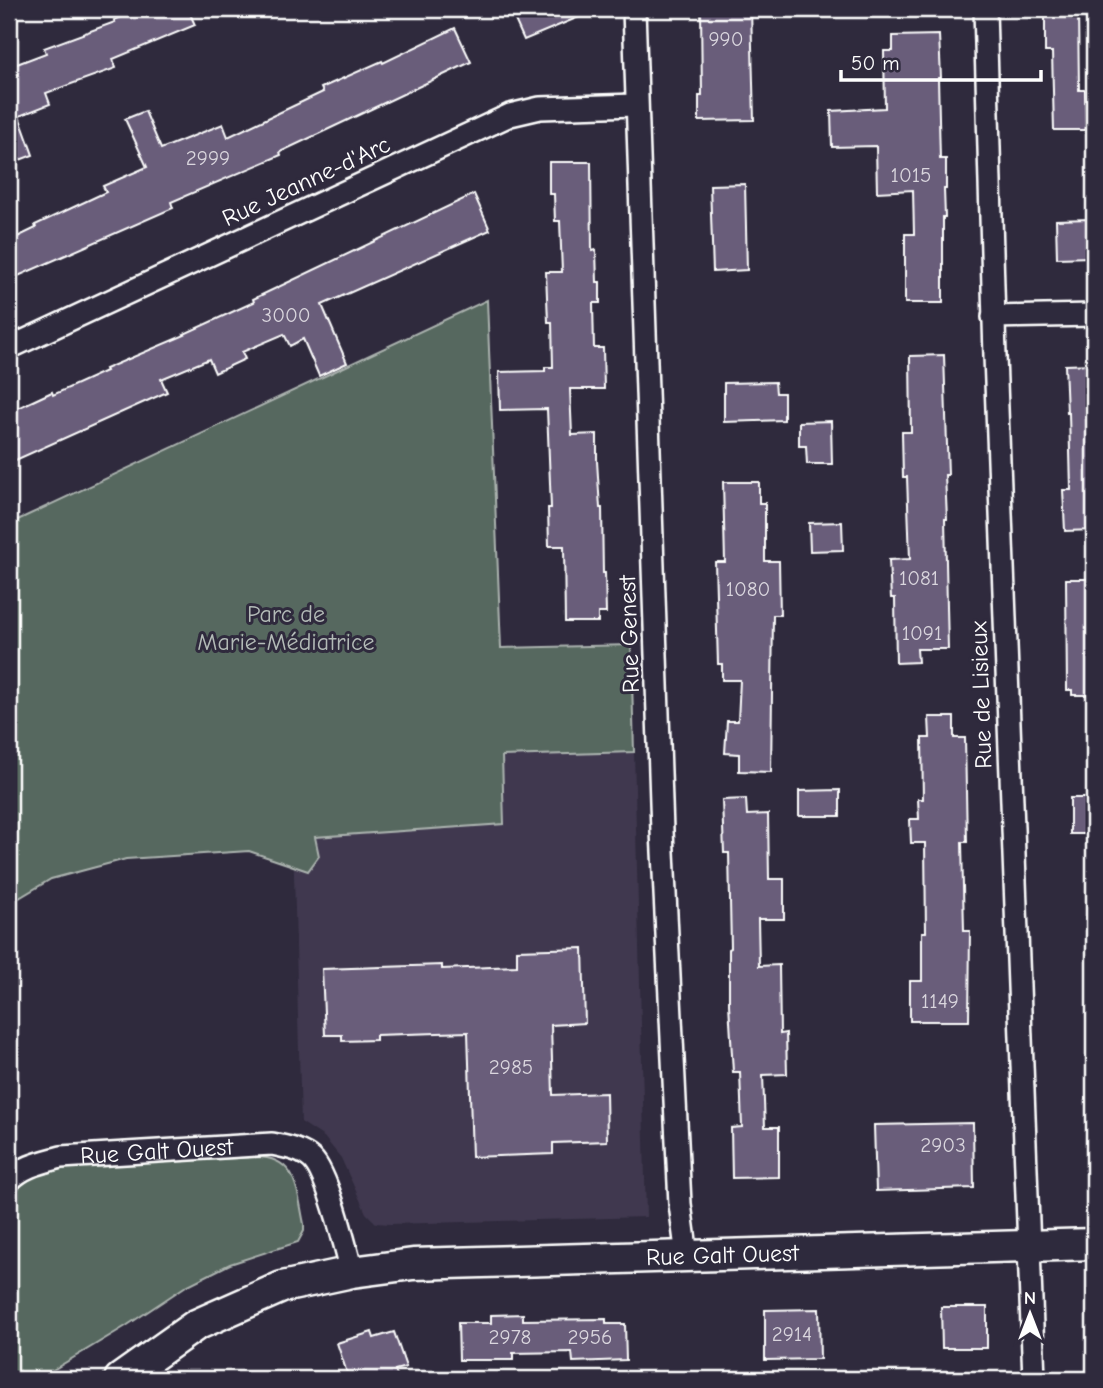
<svg xmlns="http://www.w3.org/2000/svg" width="1103" height="1388" viewBox="0 0 1103 1388" font-family="'Comic Neue',sans-serif">
  <rect width="100%" height="100%" fill="#2f2a3d"/>
  <filter id="ink" filterUnits="userSpaceOnUse"><feTurbulence type="fractalNoise" baseFrequency=".0143" numOctaves="2"/><feDisplacementMap in="SourceGraphic" scale="14" xChannelSelector="R" yChannelSelector="G"/><feConvolveMatrix kernelMatrix="1 2 1 2 8 2 1 2 1" color-interpolation-filters="sRGB"/></filter>
  <g filter="url(#ink)">
    <!-- built -->
    <polygon fill="#40394f" points="634,752 646,1217 390,1224 376,1223 366,1213 341,1158 324,1137 301,1122 293,839 504,824 501,756"/>
    <!-- green -->
    <g fill="#57675f" stroke="#abb3af" stroke-width="2">
      <polygon points="487,300 501,648 631,645 634,752 502,756 504,824 315,837 319,856 308,871 249,851 126,859 51,879 9,904 9,524"/>
      <path d="M256,1157C298,1157 297,1192 304,1224V1231L298,1242L230,1264L186,1286L126,1326L38,1379H9V1196C22,1177 40,1173 61,1167Z"/>
    </g>
    <!-- building -->
    <g fill="#695d7a" stroke="#fff" stroke-width="2">
      <polygon points="141,9 188,9 195,25 113,59 116,68 46,93 50,104 19,116 33,155 9,164 9,67 46,53 44,48 115,22 114,20"/>
      <polygon points="510,9 598,9 524,40"/>
      <polygon points="751,9 754,120 699,121 699,96 702,96 701,10"/>
      <polygon points="1045,9 1078,9 1079,90 1085,90 1086,130 1054,130 1052,52 1045,52"/>
      <polygon points="455,28 471,62 280,152 281,155 171,202 173,208 9,280 9,241 36,228 35,225 106,192 103,186 147,167 125,119 145,111 161,149 223,124 228,137 323,92 321,88 382,61 383,63"/>
      <polygon points="939,35 941,78 938,78 940,159 946,159 946,189 944,189 945,217 943,217 943,303 905,303 905,234 914,234 913,190 877,192 876,146 832,147 831,111 885,108 884,51 893,51 893,36"/>
      <polygon points="549,162 591,162 592,251 596,250 597,282 600,282 600,303 593,303 594,348 603,348 604,389 570,389 572,435 597,434 597,461 600,508 602,508 603,573 605,573 606,613 598,613 598,622 565,622 564,546 549,546 548,508 551,508 547,409 500,410 499,372 545,371 545,367 553,367 552,322 548,322 546,272 562,272 560,221 555,221 554,194 549,194"/>
      <polygon points="745,184 747,270 713,272 710,185"/>
      <polygon points="474,194 490,230 322,305 347,363 319,376 303,339 290,346 284,334 242,352 245,359 215,373 209,359 161,379 167,392 9,463 9,412 52,392 53,395 106,371 105,369 185,335 184,334 254,302 253,299"/>
      <polygon points="1090,219 1091,257 1057,258 1056,220"/>
      <polygon points="944,355 948,475 945,475 947,519 945,519 948,649 917,649 918,662 896,663 895,598 891,598 889,560 910,559 907,477 903,477 902,432 911,432 910,356"/>
      <polygon points="1094,364 1094,530 1065,531 1063,490 1071,490 1069,413 1067,413 1065,365"/>
      <polygon points="775,382 776,393 784,393 784,420 724,422 724,383"/>
      <polygon points="831,421 832,464 807,464 806,446 799,446 799,422"/>
      <polygon points="723,482 759,482 759,503 765,503 765,561 779,561 780,615 773,615 771,772 739,771 739,754 725,753 727,721 738,721 740,680 722,680 722,664 718,664 715,562 725,562"/>
      <polygon points="842,522 843,550 810,551 809,523"/>
      <polygon points="1066,579 1094,579 1094,695 1072,695 1072,690 1067,690"/>
      <polygon points="929,717 954,717 954,738 965,738 967,842 962,842 964,931 970,931 969,1021 910,1021 910,981 922,981 922,932 926,932 925,843 911,843 910,819 919,819 918,799 923,799 922,738 930,738"/>
      <polygon points="840,790 840,816 799,816 799,791"/>
      <rect x="1070" y="798" width="24" height="36"/>
      <polygon points="746,799 747,815 768,814 769,879 784,879 784,919 758,919 759,966 779,965 780,1034 786,1033 787,1074 763,1075 765,1127 779,1127 779,1177 732,1178 731,1128 742,1127 740,1072 733,1072 729,1004 729,949 731,948 729,853 724,853 722,800"/>
      <polygon points="583,948 585,1023 551,1025 553,1095 606,1093 607,1141 553,1143 553,1154 472,1157 468,1032 376,1035 376,1040 342,1041 342,1035 325,1035 322,969 442,965 442,969 517,966 517,950"/>
      <polygon points="973,1123 974,1188 876,1191 874,1125"/>
      <polygon points="941,1307 987,1307 987,1348 942,1348"/>
      <polygon points="819,1309 820,1359 765,1360 765,1310"/>
      <polygon points="523,1314 523,1320 606,1319 606,1324 625,1324 626,1360 573,1362 572,1352 513,1353 513,1360 459,1360 458,1323 491,1323 491,1315"/>
      <polygon points="372,1332 374,1338 394,1332 406,1367 395,1370 397,1376 386,1379 349,1379 337,1343"/>
    </g>
    <g fill="none" stroke-linecap="round" stroke-linejoin="round">
      <!-- street casing -->
      <g stroke="#fff" stroke-width="26">
        <g id="street">
          <polyline points="634,9 662,831 680,1204 687,1256"/>
          <polyline points="985,9 995,356 1034,1379"/>
          <polyline points="993,317 1094,315"/>
          <polyline points="9,348 510,115 540,108 636,105"/>
          <path id="s1" d="M9,1181C22,1166 43,1162 61,1157L272,1144C285,1147 301,1149 312,1159C328,1174 346,1249 352,1272"/>
        </g>
      </g>
      <!-- secondary casing -->
      <g stroke="#fff" stroke-width="35">
        <g id="secondary">
          <path id="s2" d="M120,1379L196,1325L282,1287L352,1272L413,1264L1094,1244"/>
        </g>
      </g>
      <!-- street -->
      <use href="#street" stroke="#2f2a3d" stroke-width="21"/>
      <!-- secondary -->
      <use href="#secondary" stroke="#2f2a3d" stroke-width="30"/>
    </g>
  </g>
  <g text-anchor="middle" dominant-baseline="central" stroke-width="6" stroke-linejoin="round" paint-order="stroke">
    <!-- number labels -->
    <g font-size="21" fill="#dad6de">
      <text x="726" y="39">990</text>
      <text x="208" y="158">2999</text>
      <text x="911" y="175">1015</text>
      <text x="286" y="315">3000</text>
      <text x="919" y="578">1081</text>
      <text x="748" y="589">1080</text>
      <text x="922" y="633">1091</text>
      <text x="940" y="1001">1149</text>
      <text x="511" y="1067">2985</text>
      <text x="943" y="1145">2903</text>
      <text x="792" y="1334">2914</text>
      <text x="510" y="1337">2978</text>
      <text x="590" y="1337">2956</text>
    </g>
    <!-- street labels -->
    <g font-size="24" fill="#fff" stroke="#2f2a3d">
      <text transform="translate(306 181) rotate(-25)">Rue Jeanne-d'Arc</text>
      <text transform="translate(629 634) rotate(-92)">Rue Genest</text>
      <text transform="translate(981 695) rotate(-92)">Rue de Lisieux</text>
      <text stroke="none"><textPath href="#s1" startOffset="154">Rue Galt Ouest</textPath></text>
      <text stroke="none"><textPath href="#s2" startOffset="630">Rue Galt Ouest</textPath></text>
    </g>
    <!-- park labels -->
    <g font-size="24" fill="#b3bbb7" stroke="#2f2a3d">
      <text x="286" y="614">Parc de<tspan x="286" dy="28">Marie-Médiatrice</tspan></text>
    </g>
  </g>
  <!-- margin -->
  <rect width="1103" height="1388" fill="none" stroke="#2f2a3d" stroke-width="35"/>
  <rect x="18" y="18" width="1068" height="1353" fill="none" stroke="#fff" stroke-width="2.5" filter="url(#ink)"/>
  <!-- north arrow -->
  <g transform="translate(1030 1314)" stroke="#2f2a3d" stroke-width="5" paint-order="stroke">
  <path d="M0-5L12 26L0 18L-12 26Z" fill="#ffffff"/>
  <text y="-10" font-size="19" font-weight="bold" text-anchor="middle" fill="#ffffff">N</text>
  </g>
  <!-- scale -->
  <path d="M841 70v10h200v-10" fill="none" stroke="#ffffff" stroke-width="3.5"/>
  <text x="851" y="70" font-size="21" fill="#ffffff" stroke="#2f2a3d" stroke-width="5" paint-order="stroke">50 m</text>
</svg>
